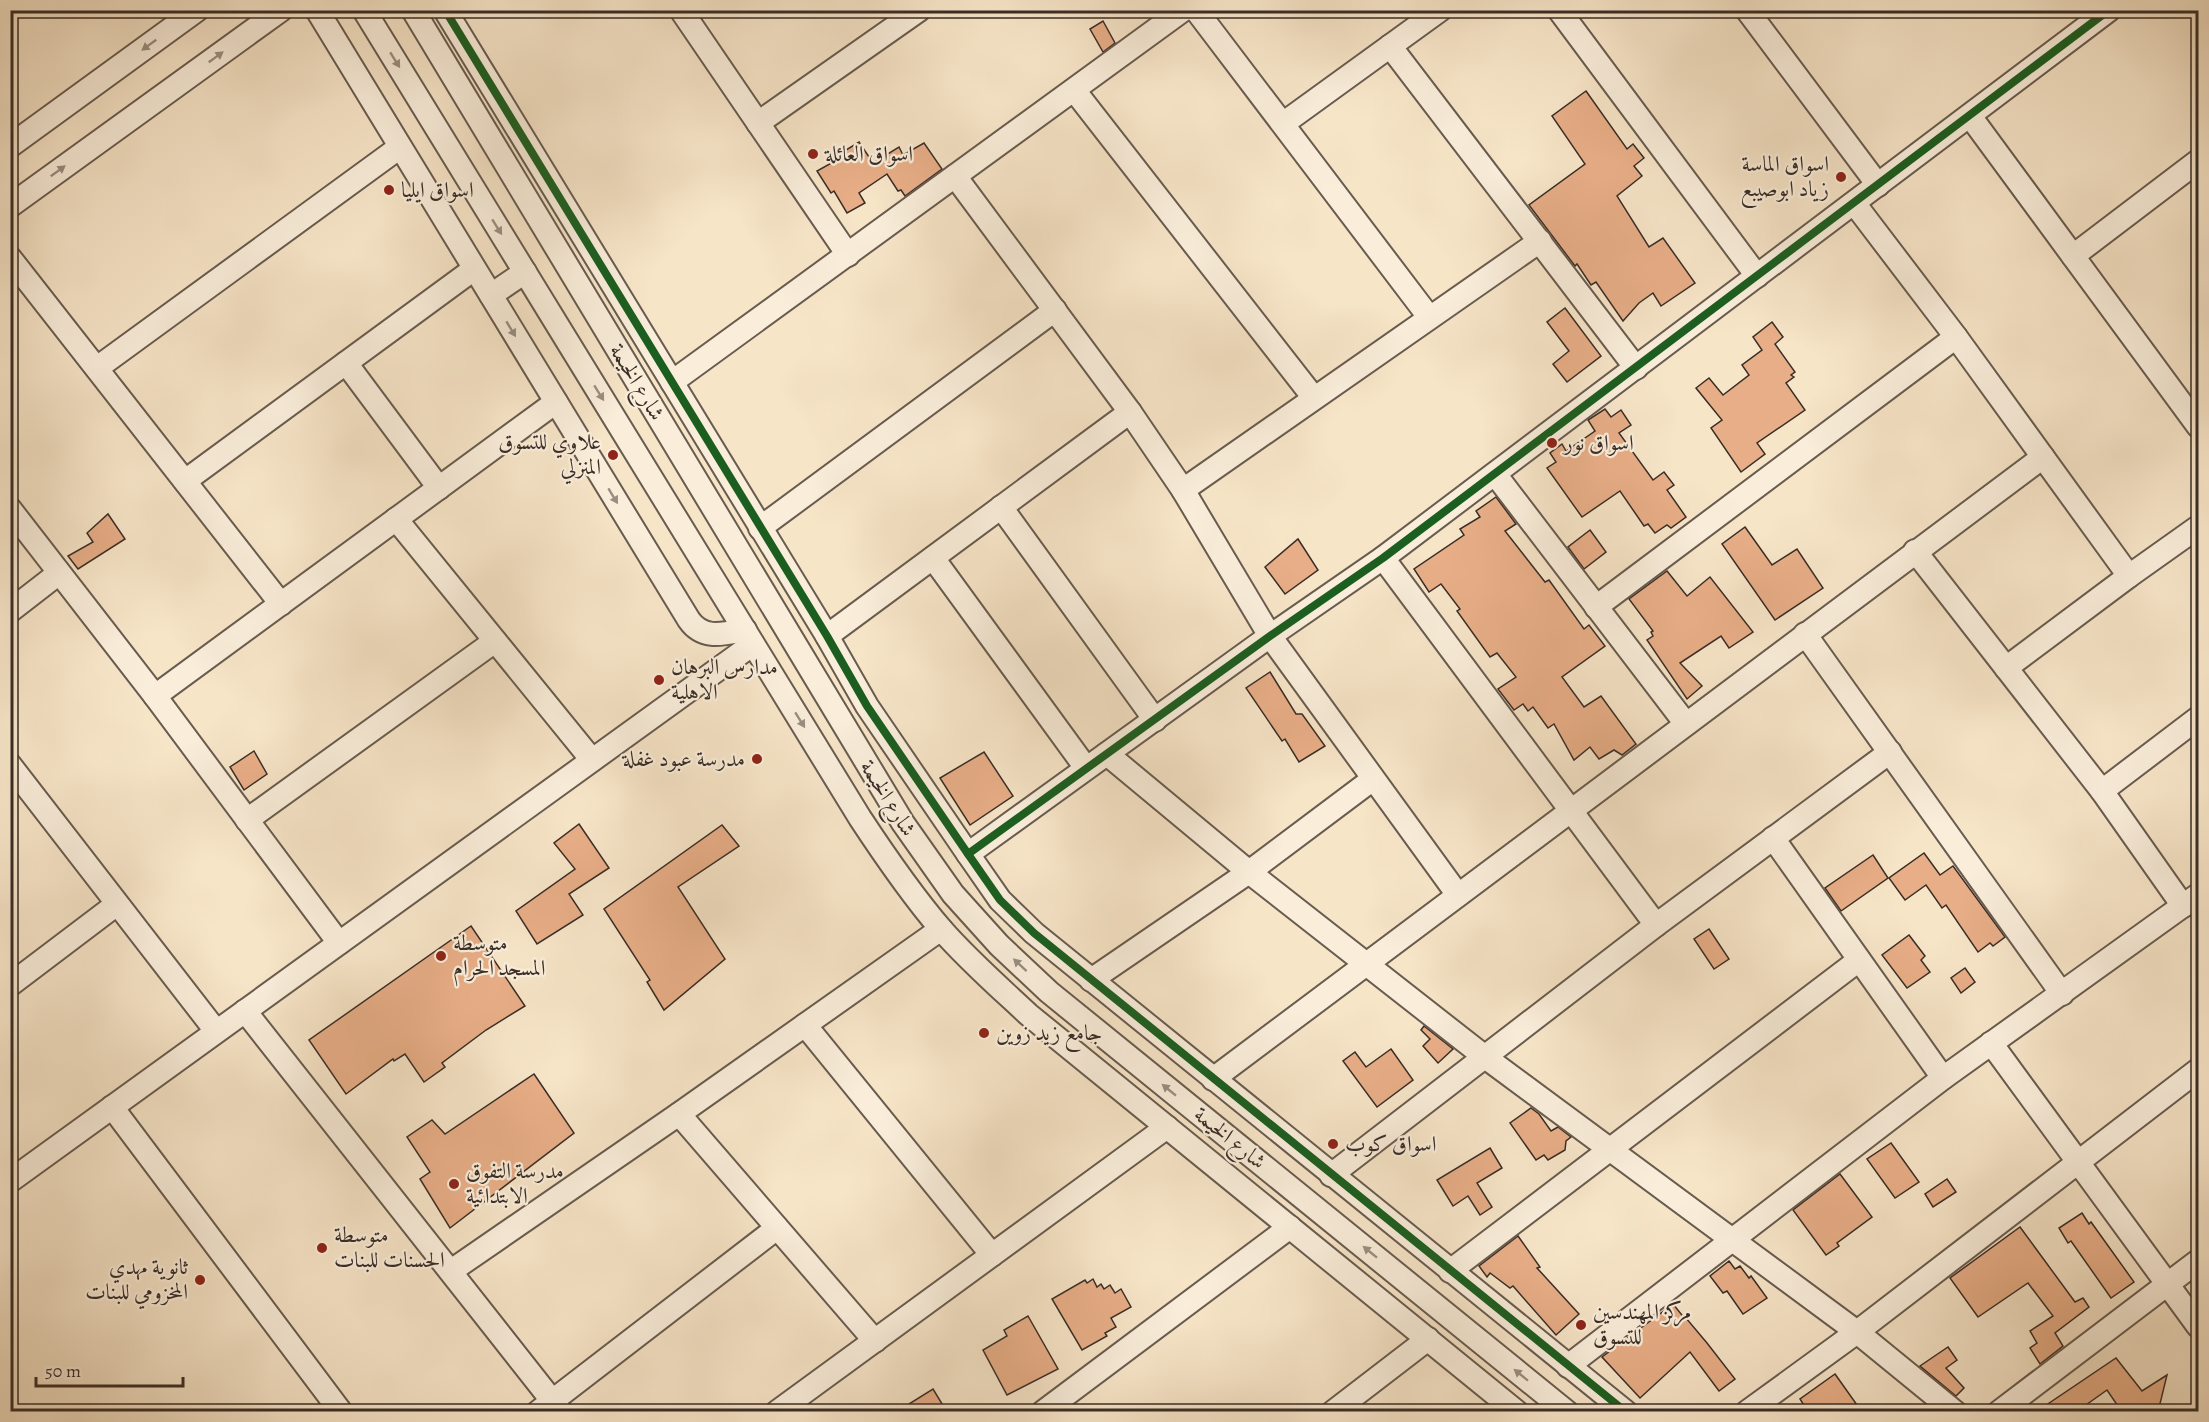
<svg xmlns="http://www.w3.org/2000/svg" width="2209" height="1422" viewBox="0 0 2209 1422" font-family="Alegreya,Amiri,serif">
  <rect width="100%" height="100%" fill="#f7e5c8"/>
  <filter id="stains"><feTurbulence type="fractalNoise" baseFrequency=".00333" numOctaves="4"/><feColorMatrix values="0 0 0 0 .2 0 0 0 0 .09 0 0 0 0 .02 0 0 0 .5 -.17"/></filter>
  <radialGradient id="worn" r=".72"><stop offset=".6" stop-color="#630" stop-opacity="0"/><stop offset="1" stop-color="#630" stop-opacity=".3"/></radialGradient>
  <!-- building -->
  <g fill="#e8ae87" stroke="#392d27" stroke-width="1.5">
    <polygon points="1103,21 1115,43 1103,52 1090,29"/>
    <polygon points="1586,91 1627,149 1633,144 1644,158 1634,166 1642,176 1617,196 1649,247 1663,238 1695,283 1661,306 1653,293 1639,303 1623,321 1596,282 1591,285 1577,264 1575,266 1529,205 1585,164 1552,116"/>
    <polygon points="859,142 873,163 899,147 903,155 924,143 942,169 905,196 901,190 898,191 887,174 859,193 865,203 847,213 834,191 831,193 817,171 835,161 833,158"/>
    <polygon points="1565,308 1601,356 1567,382 1553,364 1569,351 1547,322"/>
    <polygon points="1772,322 1783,337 1775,344 1795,372 1791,375 1794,377 1786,383 1805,410 1757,443 1765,454 1741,472 1711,428 1722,420 1696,388 1709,378 1723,395 1749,375 1742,365 1762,350 1753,337"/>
    <polygon points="1605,409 1611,417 1621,410 1631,425 1619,433 1653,480 1664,472 1674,485 1667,490 1686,517 1671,528 1667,525 1655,533 1648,524 1644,526 1620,491 1582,517 1547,468 1556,462 1550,453 1562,444 1566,451 1595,431 1588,420"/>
    <polygon points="1496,497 1516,524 1505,531 1545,582 1549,580 1584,629 1589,625 1605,646 1562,677 1584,707 1601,696 1636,744 1622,755 1614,750 1599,759 1590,747 1574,760 1554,724 1548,728 1533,707 1528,711 1523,704 1514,710 1498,689 1516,677 1497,653 1490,657 1457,611 1460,609 1441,584 1429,592 1414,569 1464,535 1460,529 1480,517 1476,511"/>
    <polygon points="108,514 125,539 78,569 68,556 93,542 87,533"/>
    <polygon points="1745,527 1772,565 1797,549 1823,588 1775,620 1722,544"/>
    <polygon points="1590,530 1606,552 1584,569 1568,547"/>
    <polygon points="1298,539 1318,570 1285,594 1265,567"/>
    <polygon points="1667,571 1687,596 1710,577 1753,632 1729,648 1721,636 1680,663 1702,686 1687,699 1647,640 1653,636 1651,632 1653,631 1629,599"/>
    <polygon points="1270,672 1296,714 1302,714 1325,746 1299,762 1285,739 1282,741 1246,688"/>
    <polygon points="254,751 267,774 244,790 230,767"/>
    <polygon points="984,752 1013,796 970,825 940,778"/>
    <polygon points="579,824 609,868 569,894 583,915 537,944 516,911 575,869 554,843"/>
    <polygon points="722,825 739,846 678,887 725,959 664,1010 647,982 650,980 604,909"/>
    <polygon points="1924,853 1940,875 1953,866 2005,937 1993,946 1990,943 1978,952 1946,905 1942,908 1926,885 1905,900 1889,878"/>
    <polygon points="1873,855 1888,878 1841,911 1825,888"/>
    <polygon points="471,926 525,1006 486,1030 442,1063 445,1067 424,1082 405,1054 394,1061 393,1059 346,1094 309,1040"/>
    <polygon points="1709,929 1729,959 1714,969 1694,939"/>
    <polygon points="1909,935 1925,956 1921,960 1930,972 1907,988 1882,955"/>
    <polygon points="1965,968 1975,982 1961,993 1951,978"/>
    <polygon points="1424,1026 1453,1049 1438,1063 1423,1046 1430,1039 1421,1030"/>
    <polygon points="1391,1049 1413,1080 1377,1107 1343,1061 1355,1052 1366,1067"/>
    <polygon points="534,1074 574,1133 450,1228 420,1179 430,1172 407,1137 432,1120 445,1134"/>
    <polygon points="1531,1108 1539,1114 1551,1131 1558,1127 1571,1137 1566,1141 1565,1150 1548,1160 1544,1155 1536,1160 1510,1123"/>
    <polygon points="1891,1143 1919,1182 1895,1198 1867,1159"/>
    <polygon points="1490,1148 1502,1168 1477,1183 1492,1207 1480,1215 1468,1196 1453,1206 1437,1180"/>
    <polygon points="1840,1174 1872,1217 1837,1243 1839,1246 1826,1255 1793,1210"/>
    <polygon points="1947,1179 1956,1192 1933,1207 1925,1194"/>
    <polygon points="2082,1213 2089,1224 2091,1222 2134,1282 2111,1298 2071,1241 2068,1243 2059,1228"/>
    <polygon points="2020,1227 2075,1302 2083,1298 2089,1307 2055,1333 2063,1346 2040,1364 2030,1348 2037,1343 2030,1331 2053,1316 2028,1283 1978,1317 1950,1278"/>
    <polygon points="1518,1236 1540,1267 1537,1268 1579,1314 1556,1335 1513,1286 1510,1288 1490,1273 1487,1277 1479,1266"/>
    <polygon points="1729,1261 1735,1269 1740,1266 1749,1278 1751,1276 1767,1298 1743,1314 1727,1291 1723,1293 1710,1276"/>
    <polygon points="1093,1279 1097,1287 1101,1284 1104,1289 1110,1285 1115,1293 1121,1289 1131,1307 1111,1318 1116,1327 1105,1333 1107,1336 1082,1350 1052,1299 1085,1280 1087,1283"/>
    <polygon points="1673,1304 1685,1319 1686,1318 1707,1343 1735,1379 1719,1391 1690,1352 1640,1398 1602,1357"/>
    <polygon points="1028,1316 1058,1369 1007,1395 983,1350 1007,1336 1004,1330"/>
    <polygon points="1948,1347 1957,1360 1946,1368 1964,1388 1956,1396 1920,1366"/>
    <polygon points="2116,1358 2142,1391 2167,1375 2158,1412 2122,1412 2107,1390 2076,1412 2036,1412"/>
    <polygon points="1835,1374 1862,1412 1808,1412 1800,1399"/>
    <polygon points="933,1389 947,1412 896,1412"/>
  </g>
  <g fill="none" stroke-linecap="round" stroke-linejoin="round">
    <!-- minor casing -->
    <g stroke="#685b4f" stroke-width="26">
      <g id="minor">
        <path d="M317,10L689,620C703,640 723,634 745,630"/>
        <path d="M364,10L860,818C885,856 911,894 941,929C968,960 999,987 1029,1015L1517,1412"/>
        <polyline points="413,10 903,823 953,894 999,945 1049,992 1567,1412"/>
        <polyline points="445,10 827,636 867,706 968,854 1000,900 1034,933 1626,1412"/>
        <polyline points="681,10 848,255"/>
        <polyline points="1196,10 1429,317"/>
        <polyline points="1559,10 1757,276"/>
        <polyline points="1747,10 1878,185"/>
        <polyline points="1390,46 1636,368"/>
        <polyline points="1074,90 1314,398"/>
        <polyline points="1970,116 2198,426"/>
        <polyline points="758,123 919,10"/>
        <polyline points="1284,123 1440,10"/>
        <polyline points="10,146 197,10"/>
        <polyline points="955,176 1130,412 1183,490 1270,636 1458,895"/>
        <polyline points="1854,203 1956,337 2129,576"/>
        <polyline points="10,206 281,10"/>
        <polyline points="2073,256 2198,161"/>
        <polyline points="10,258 281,604"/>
        <polyline points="491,295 525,272"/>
        <polyline points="346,363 439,488"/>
        <polyline points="97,368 400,147"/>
        <polyline points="672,382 1183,10"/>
        <polyline points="1495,474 1686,724"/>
        <polyline points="185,481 474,269"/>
        <polyline points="1183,490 1540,241"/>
        <polyline points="1001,507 1155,720"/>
        <polyline points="10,509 155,696 339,943"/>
        <polyline points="396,519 592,760"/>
        <polyline points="760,528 1055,310"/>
        <polyline points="1915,551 2102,791 2183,906"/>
        <polyline points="933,558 1086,768"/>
        <polyline points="1383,558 1656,925"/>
        <polyline points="1596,607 1956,337"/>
        <polyline points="10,611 59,573"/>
        <polyline points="1805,634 2062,994"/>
        <polyline points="827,636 1130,412"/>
        <polyline points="2006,668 2129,576 2198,527"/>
        <polyline points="155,696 556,402"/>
        <polyline points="1107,754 1249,872 1485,1057 1857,1332 1955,1412"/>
        <polyline points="10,765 216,1031"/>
        <polyline points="2102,791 2198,718"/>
        <polyline points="247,820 495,641"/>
        <polyline points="1773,838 1943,1078"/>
        <polyline points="968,854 1270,636 1383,558 2109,10"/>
        <polyline points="1091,980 1249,872 1373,779"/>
        <polyline points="10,985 117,904"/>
        <polyline points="245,1011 561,1412"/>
        <polyline points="805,1025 992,1255"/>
        <polyline points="1991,1043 2198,1326"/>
        <polyline points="1213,1079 2043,457"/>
        <polyline points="112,1107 341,1412"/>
        <polyline points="679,1114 875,1341"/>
        <polyline points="1331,1175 1656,925 1890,752"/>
        <polyline points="10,1181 753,644"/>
        <polyline points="451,1271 679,1114 941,929"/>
        <polyline points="1450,1271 1859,960"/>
        <polyline points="1568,1366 1943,1078 2198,895"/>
        <polyline points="538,1412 777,1228"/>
        <polyline points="777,1412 1167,1127"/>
        <polyline points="1043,1412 1290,1227"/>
        <polyline points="1333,1412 1428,1339"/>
        <polyline points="1747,1412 1857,1332 2198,1070"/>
        <polyline points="1999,1412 2198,1261"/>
      </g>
    </g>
    <!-- minor -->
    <use href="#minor" stroke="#faeedb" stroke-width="22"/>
    <!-- cycleway casing -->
    <g stroke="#faeedb" stroke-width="11">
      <g id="cycleway">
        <polyline points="445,10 827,636 867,706 968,854 1000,900 1034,933 1626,1412"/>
        <polyline points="968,854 1270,636 1383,558 2109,10"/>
      </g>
    </g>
    <!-- cycleway -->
    <use href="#cycleway" stroke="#1b5e20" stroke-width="8"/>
  </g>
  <!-- one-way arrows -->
  <defs><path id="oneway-solid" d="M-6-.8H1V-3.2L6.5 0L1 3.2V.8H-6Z" transform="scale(1.5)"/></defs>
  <g fill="#9a8e81">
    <use href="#oneway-solid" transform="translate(149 45) rotate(144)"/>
    <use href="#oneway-solid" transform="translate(216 57) rotate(-36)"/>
    <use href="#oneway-solid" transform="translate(395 60) rotate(58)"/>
    <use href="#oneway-solid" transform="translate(58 171) rotate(-36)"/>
    <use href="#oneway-solid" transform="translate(497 227) rotate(58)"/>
    <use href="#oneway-solid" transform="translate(511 329) rotate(59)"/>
    <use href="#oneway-solid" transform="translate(599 393) rotate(58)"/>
    <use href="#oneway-solid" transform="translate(613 496) rotate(59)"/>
    <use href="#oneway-solid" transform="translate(800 720) rotate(58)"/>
    <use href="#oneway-solid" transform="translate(1020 965) rotate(-137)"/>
    <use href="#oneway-solid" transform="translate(1169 1090) rotate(-141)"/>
    <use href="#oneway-solid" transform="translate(1370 1252) rotate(-141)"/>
    <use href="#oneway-solid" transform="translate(1521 1375) rotate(-141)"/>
  </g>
  <!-- markers -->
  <g fill="#8f2418" stroke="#faeedb" stroke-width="2">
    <circle cx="813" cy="154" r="6"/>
    <circle cx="1841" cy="177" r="6"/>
    <circle cx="389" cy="190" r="6"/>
    <circle cx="1552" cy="443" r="6"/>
    <circle cx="613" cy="455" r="6"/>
    <circle cx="659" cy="680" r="6"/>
    <circle cx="757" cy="759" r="6"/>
    <circle cx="441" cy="956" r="6"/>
    <circle cx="984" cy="1033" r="6"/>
    <circle cx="1333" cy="1144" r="6"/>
    <circle cx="454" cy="1184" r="6"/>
    <circle cx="322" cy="1248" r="6"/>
    <circle cx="200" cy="1280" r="6"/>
    <circle cx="1581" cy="1325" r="6"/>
  </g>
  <g text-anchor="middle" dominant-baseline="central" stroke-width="4.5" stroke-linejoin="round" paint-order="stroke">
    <!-- poi labels -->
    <g font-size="22" fill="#392d27" stroke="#faeedb" text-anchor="start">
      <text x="825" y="154">اسواق العائلة</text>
      <text x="1829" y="164" text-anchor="end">اسواق الماسة<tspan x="1829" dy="25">زياد ابوصيبع</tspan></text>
      <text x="401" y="190">اسواق ايليا</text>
      <text x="601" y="442" text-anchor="end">علاوي للتسوق<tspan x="601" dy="25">المنزلي</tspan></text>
      <text x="1564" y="443">اسواق نور</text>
      <text x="671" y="667">مدارس البرهان<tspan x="671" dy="25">الاهلية</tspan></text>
      <text x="745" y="759" text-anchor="end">مدرسة عبود غفلة</text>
      <text x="453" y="943">متوسطة<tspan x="453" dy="25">المسجد الحرام</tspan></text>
      <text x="996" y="1033">جامع زيد زوين</text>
      <text x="1345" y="1144">اسواق كوب</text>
      <text x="466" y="1171">مدرسة التفوق<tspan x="466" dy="25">الابتدائية</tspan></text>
      <text x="334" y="1235">متوسطة<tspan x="334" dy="25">الحسنات للبنات</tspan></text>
      <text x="188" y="1267" text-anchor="end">ثانوية مهدي<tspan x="188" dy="25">المخزومي للبنات</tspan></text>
      <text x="1593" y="1312">مركز المهندسين<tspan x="1593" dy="25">للتسوق</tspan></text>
    </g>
    <!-- street labels -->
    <g font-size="22" fill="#392d27" stroke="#faeedb">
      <text transform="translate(637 382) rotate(59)">شارع الخيمة</text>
      <text transform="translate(888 798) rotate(58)">شارع الخيمة</text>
      <text transform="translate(1230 1138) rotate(39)">شارع الخيمة</text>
    </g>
  </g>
  <!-- margin -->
  <rect width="2209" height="1422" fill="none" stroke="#f7e5c8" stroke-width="36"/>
  <rect x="12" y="12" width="2185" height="1398" fill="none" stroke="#392d27" stroke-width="3"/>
  <rect x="18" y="18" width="2173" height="1386" fill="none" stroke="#392d27" stroke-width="1.5"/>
  <!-- scale -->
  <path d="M36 1377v9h147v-9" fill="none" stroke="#392d27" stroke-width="3"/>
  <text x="45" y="1377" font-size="18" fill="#392d27" stroke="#faeedb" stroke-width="4.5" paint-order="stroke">50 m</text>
  <rect width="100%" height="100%" filter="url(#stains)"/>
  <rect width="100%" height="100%" fill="url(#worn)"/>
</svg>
